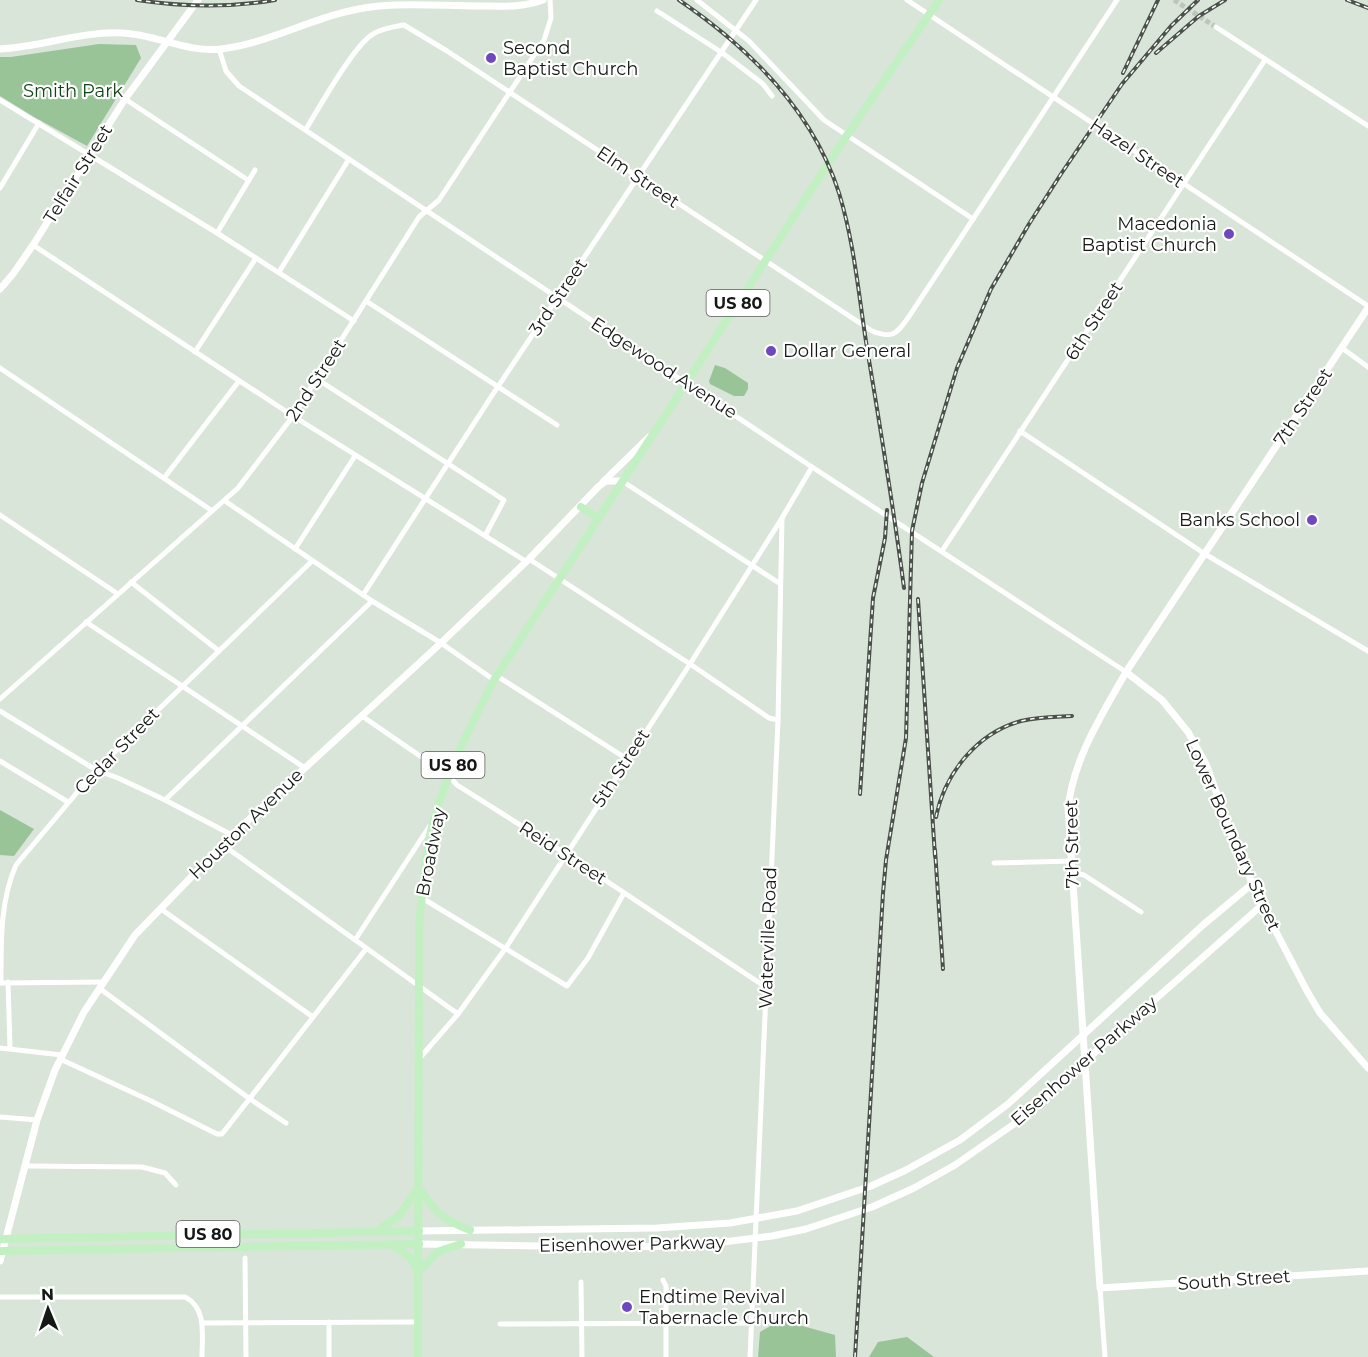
<svg xmlns="http://www.w3.org/2000/svg" width="1368" height="1357" viewBox="0 0 1368 1357" font-family="Montserrat,sans-serif">
  <rect width="100%" height="100%" fill="#d9e5d8"/>
  <!-- green -->
  <g fill="#99c498">
    <polygon points="99,44 136,45 141,58 87,146 34,117 0,96 0,57 11,57"/>
    <polygon points="715,365 725,368 748,383 748,389 744,396 734,396 710,384 709,381"/>
    <polygon points="0,810 34,829 14,856 0,855"/>
    <polygon points="781,1320 835,1335 836,1357 758,1357 760,1332"/>
    <polygon points="907,1337 934,1357 869,1357 878,1342"/>
  </g>
  <g fill="none" stroke-linecap="round" stroke-linejoin="round">
    <!-- minor-tunnel -->
    <polyline stroke="#bcc6bb" stroke-width="5" stroke-dasharray="5 2.5" stroke-linecap="butt" points="1174,0 1216,27"/>
    <!-- minor -->
    <g stroke="#fff" stroke-width="5">
      <polyline points="697,0 749,41 824,120 973,219"/>
      <polyline points="907,0 1368,306"/>
      <polyline points="657,11 721,52 763,84 772,96"/>
      <polyline points="1216,27 1368,126"/>
      <polyline points="219,49 226,71 239,86 812,467 1126,672"/>
      <polyline points="125,99 248,180"/>
      <polyline points="0,100 217,233 354,321"/>
      <path d="M306,129C319,108 354,45 373,34C383,28 393,27 404,25L447,51L872,331C894,340 898,332 910,315L1117,0"/>
      <polyline points="0,188 39,123"/>
      <polyline points="217,233 255,170"/>
      <polyline points="33,245 293,416 527,562"/>
      <polyline points="279,272 349,159"/>
      <polyline points="366,301 557,425"/>
      <polyline points="1342,348 1368,367"/>
      <polyline points="195,352 256,258"/>
      <polyline points="0,368 211,510"/>
      <polyline points="317,379 504,500 486,534"/>
      <polyline points="1020,431 1205,554 1368,651"/>
      <polyline points="164,478 239,381"/>
      <polyline points="622,481 779,583"/>
      <polyline points="225,501 372,601 441,643 494,680"/>
      <polyline points="0,515 118,594"/>
      <polyline points="295,549 355,456"/>
      <polyline points="942,551 1265,60"/>
      <polyline points="529,559 690,664 769,718 778,720"/>
      <polyline points="131,582 219,651"/>
      <polyline points="363,595 493,394 756,0"/>
      <polyline points="86,622 305,768"/>
      <polyline points="497,676 627,759"/>
      <polyline points="0,699 238,488 293,416 419,217 439,200 544,40 551,18 550,0"/>
      <polyline points="0,711 96,770 118,778 165,800 232,835"/>
      <polyline points="362,716 449,776 457,785 566,854 767,988"/>
      <polyline points="0,761 68,802"/>
      <polyline points="165,800 372,601"/>
      <polyline points="223,845 458,1014"/>
      <polyline points="994,863 1071,861"/>
      <polyline points="1071,872 1084,875 1141,912"/>
      <polyline points="422,898 567,986 588,958 624,893"/>
      <polyline points="161,909 313,1017"/>
      <polyline points="355,940 429,827"/>
      <polyline points="8,982 10,1048"/>
      <polyline points="0,983 103,982"/>
      <path d="M1,983C1,943 0,901 16,865L96,770L312,561"/>
      <polyline points="99,988 250,1099 286,1123"/>
      <polyline points="0,1048 62,1055"/>
      <polyline points="60,1059 151,1101 217,1134 222,1134 366,949"/>
      <polyline points="418,1060 458,1014 505,949 690,664 782,518 812,467"/>
      <polyline points="0,1117 37,1120"/>
      <polyline points="25,1166 142,1167 165,1173 176,1185"/>
      <polyline points="245,1258 246,1357"/>
      <polyline points="663,1280 666,1286 666,1357"/>
      <polyline points="581,1282 582,1357"/>
      <polyline points="1100,1288 1105,1357"/>
      <path d="M0,1297H185C207,1308 202,1335 202,1357"/>
      <polyline points="202,1323 418,1322"/>
      <polyline points="500,1324 752,1323"/>
      <polyline points="329,1357 329,1322"/>
      <polyline points="750,1357 778,720 782,518"/>
    </g>
    <!-- tertiary -->
    <g stroke="#fff" stroke-width="7">
      <path d="M0,49C41,47 81,31 122,33C155,34 187,53 221,49C274,43 322,11 379,6C412,3 446,6 479,6C500,6 522,8 543,0"/>
      <polyline points="0,289 13,274 33,245 125,99 198,0"/>
      <path d="M1368,308L1126,672C1102,715 1074,757 1068,808L1100,1288L1368,1271"/>
      <polyline points="603,482 649,437"/>
      <polyline points="1126,672 1162,700 1188,732 1206,764 1237,849 1262,905 1307,991 1320,1013 1368,1068"/>
      <polyline points="419,1231 657,1228 730,1223 797,1211 871,1186 906,1170 960,1140 1008,1104 1203,925 1252,884"/>
      <polyline points="419,1244 613,1247 690,1246 772,1236 806,1229 872,1207 914,1188 955,1165 1014,1124 1262,905"/>
      <polyline points="0,1261 37,1120 55,1070 84,1012 135,935 232,835 441,643 529,559 599,486 606,481 622,481"/>
    </g>
    <!-- primary -->
    <g stroke="#c2f0c2" stroke-width="8">
      <polyline points="581,507 598,518"/>
      <path d="M419,1188C435,1212 443,1220 470,1230"/>
      <polyline points="378,1230 399,1216 418,1188"/>
      <polyline points="0,1239 419,1231"/>
      <polyline points="392,1245 410,1257 418,1271"/>
      <polyline points="0,1251 419,1244"/>
      <polyline points="418,1272 437,1252 461,1244"/>
      <path d="M418,1357L419,928C422,895 425,850 434,819C448,770 471,725 494,680L839,147L939,0"/>
    </g>
    <!-- rail casing -->
    <g stroke="#4a504a" stroke-width="4">
      <g id="rail">
        <path d="M137,0C184,7 228,8 275,0"/>
        <path d="M679,0C748,47 813,111 839,193C855,245 859,300 868,354C881,432 894,510 904,588"/>
        <polyline points="1347,0 1368,8"/>
        <polyline points="1156,53 1199,16 1225,0"/>
        <polyline points="1123,73 1158,0"/>
        <polyline points="918,599 935,856"/>
        <polyline points="860,794 873,598 885,538 887,510"/>
        <path d="M936,817C945,773 977,733 1021,721C1038,717 1055,717 1072,716"/>
        <polyline points="935,850 943,969"/>
        <polyline points="855,1357 883,893 886,860 906,738 912,531 922,483 957,368 991,289 1029,224 1061,174 1122,84 1171,26 1198,0"/>
      </g>
    </g>
    <!-- rail -->
    <use href="#rail" stroke="#fff" stroke-width="1.5" stroke-dasharray="4.5" stroke-linecap="butt"/>
  </g>
  <!-- markers -->
  <g fill="#6f48c0" stroke="#fff" stroke-width="2">
    <circle cx="491" cy="58" r="6"/>
    <circle cx="1229" cy="234" r="6"/>
    <circle cx="771" cy="351" r="6"/>
    <circle cx="1312" cy="520" r="6"/>
    <circle cx="627" cy="1307" r="6"/>
  </g>
  <g text-anchor="middle" dominant-baseline="central" stroke-width="4.5" stroke-linejoin="round" paint-order="stroke">
    <!-- shield labels -->
    <g fill="#fff" stroke="#5b5e5b" stroke-width="1.5">
      <rect x="706.5" y="290" width="63" height="26" rx="4.5"/>
      <rect x="421.5" y="752" width="63" height="26" rx="4.5"/>
      <rect x="176.5" y="1221" width="63" height="26" rx="4.5"/>
    </g>
    <g font-size="16" font-weight="bold" fill="#151915">
      <text x="738" y="303">US 80</text>
      <text x="453" y="765">US 80</text>
      <text x="208" y="1234">US 80</text>
    </g>
    <!-- poi labels -->
    <g font-size="18" fill="#151915" stroke="#fff" text-anchor="start">
      <text x="503" y="48">Second<tspan x="503" dy="21">Baptist Church</tspan></text>
      <text x="1217" y="224" text-anchor="end">Macedonia<tspan x="1217" dy="21">Baptist Church</tspan></text>
      <text x="783" y="351">Dollar General</text>
      <text x="1300" y="520" text-anchor="end">Banks School</text>
      <text x="639" y="1297">Endtime Revival<tspan x="639" dy="21">Tabernacle Church</tspan></text>
    </g>
    <!-- park labels -->
    <g font-size="18" fill="#134417" stroke="#fff">
      <text x="73" y="91">Smith Park</text>
    </g>
    <!-- street labels -->
    <g font-size="18" fill="#151915" stroke="#fff">
      <text transform="translate(1137 153) rotate(34)">Hazel Street</text>
      <text transform="translate(78 174) rotate(-58)">Telfair Street</text>
      <text transform="translate(638 177) rotate(34)">Elm Street</text>
      <text transform="translate(558 297) rotate(-56)">3rd Street</text>
      <text transform="translate(1094 321) rotate(-57)">6th Street</text>
      <text transform="translate(664 368) rotate(33)">Edgewood Avenue</text>
      <text transform="translate(316 380) rotate(-57)">2nd Street</text>
      <text transform="translate(1303 407) rotate(-56)">7th Street</text>
      <text transform="translate(117 751) rotate(-46)">Cedar Street</text>
      <text transform="translate(621 768) rotate(-57)">5th Street</text>
      <text transform="translate(246 824) rotate(-44)">Houston Avenue</text>
      <text transform="translate(1233 835) rotate(66)">Lower Boundary Street</text>
      <text transform="translate(1072 844) rotate(-91)">7th Street</text>
      <text transform="translate(431 852) rotate(-79)">Broadway</text>
      <text transform="translate(563 853) rotate(33)">Reid Street</text>
      <text transform="translate(768 938) rotate(-88)">Waterville Road</text>
      <text transform="translate(1084 1061) rotate(-41)">Eisenhower Parkway</text>
      <text transform="translate(632 1244) rotate(-1)">Eisenhower Parkway</text>
      <text transform="translate(1234 1280) rotate(-4)">South Street</text>
    </g>
  </g>
  <!-- north arrow -->
  <g transform="translate(48 1309) rotate(358)" stroke="#ffffff" stroke-width="4.5" paint-order="stroke">
  <path d="M0-4.5L10 22L0 15L-10 22Z" fill="#151915"/>
  <text y="-9" font-size="16" font-weight="bold" text-anchor="middle" fill="#151915">N</text>
  </g>
</svg>
